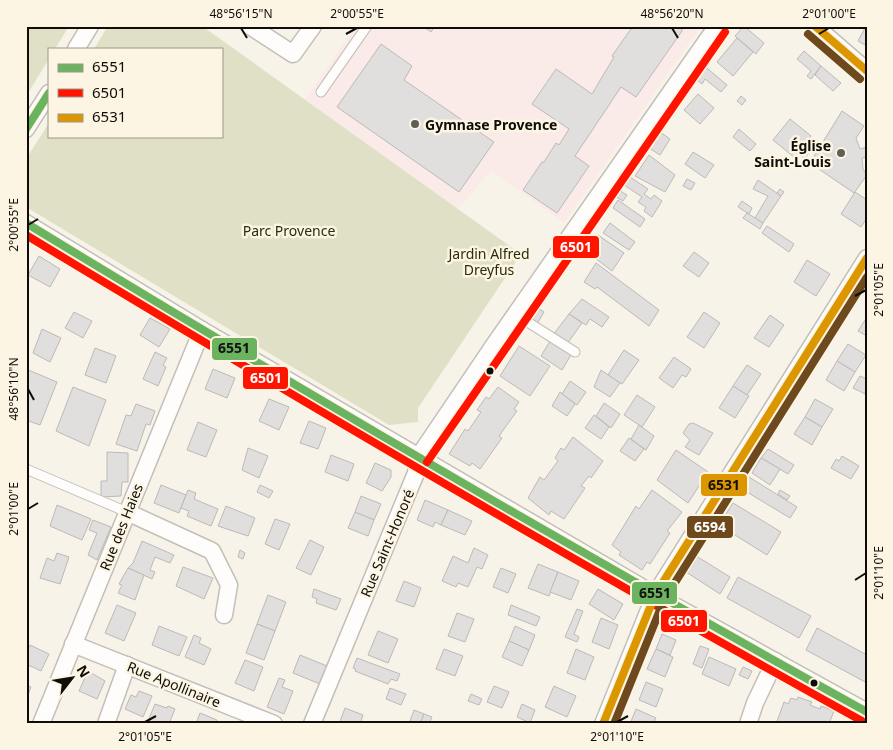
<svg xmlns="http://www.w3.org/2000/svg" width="893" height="750" viewBox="0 0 893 750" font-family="'Noto Sans',sans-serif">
  <rect width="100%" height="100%" fill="#f7f3e9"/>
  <!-- education -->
  <polygon fill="#fbebe8" points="356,26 701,26 564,223 491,171 457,210 305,99"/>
  <!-- park -->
  <g fill="#dfe0c5">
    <polygon points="26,26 69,26 55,49 49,49 49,59 26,96"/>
    <polygon points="108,26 202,26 521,254 418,408 418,422 389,425 26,207 26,159 49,123 49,136 221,136 221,49 94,49"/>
  </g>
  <!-- building -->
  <g fill="#e1dfde" stroke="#bcb9b8">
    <polygon points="423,26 435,26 431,32"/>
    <polygon points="633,26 682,26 682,31 636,97 621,87 575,156 589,166 557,213 523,190 542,162 544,162 556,143 559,145 569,129 532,104 556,69 592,94 614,57 612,56"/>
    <polygon points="744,26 764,43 756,54 735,36"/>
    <polygon points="866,26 867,27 867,46 858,41"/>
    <polygon points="737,38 753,52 733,76 717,62"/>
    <polygon points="381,44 412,66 404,80 494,142 459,192 337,107"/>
    <polygon points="804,51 821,66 811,79 807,76 811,71 797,59"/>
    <polygon points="702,64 727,85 721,92 705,79 702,84 693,77"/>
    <polygon points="821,66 841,83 833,91 815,75"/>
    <polygon points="698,94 714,108 700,124 684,110"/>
    <polygon points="741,96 746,100 742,105 737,101"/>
    <polygon points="842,111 864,126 856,138 860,149 867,147 867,157 862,158 863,169 867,175 854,193 810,163"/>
    <polygon points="790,119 811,136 807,142 812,147 805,159 799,154 795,158 773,140"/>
    <polygon points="739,129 756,144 750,151 733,137"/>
    <polygon points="657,130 670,139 660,155 646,146"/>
    <polygon points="693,152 714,165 705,178 685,164"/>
    <polygon points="649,155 675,175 665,192 635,176"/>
    <polygon points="627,175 648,189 644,194 651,199 654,195 662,201 652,217 644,211 646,207 638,202 642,197 621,183"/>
    <polygon points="687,179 695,183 691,190 683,186"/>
    <polygon points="758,180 781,196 763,223 755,218 768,196 753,189"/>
    <polygon points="617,189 627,195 623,201 613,195"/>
    <polygon points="780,189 784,192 781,196 777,193"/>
    <polygon points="855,192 867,200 867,218 861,227 841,214"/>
    <polygon points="618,200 645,219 640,227 613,208"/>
    <polygon points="742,201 752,208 749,214 738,207"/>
    <polygon points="747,213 763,223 760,229 743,218"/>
    <polygon points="610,223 635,242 629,250 603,233"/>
    <polygon points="767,226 794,244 789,252 762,233"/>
    <polygon points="598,235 624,253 612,271 587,252"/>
    <polygon points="694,252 709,263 699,277 683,266"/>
    <polygon points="39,256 60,269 50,287 28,275"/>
    <polygon points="807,260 830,274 816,296 794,282"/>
    <polygon points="596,263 659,310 649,326 597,287 595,289 584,282"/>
    <polygon points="582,299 609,317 602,327 590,319 586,325 569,314"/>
    <polygon points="538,308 544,312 537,324 530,319"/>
    <polygon points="74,312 92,321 83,338 65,328"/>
    <polygon points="704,312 720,323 704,348 687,337"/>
    <polygon points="569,314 582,323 567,344 553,335"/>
    <polygon points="770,315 784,325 769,347 754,338"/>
    <polygon points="867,317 867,336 858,331"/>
    <polygon points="150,318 170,329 159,347 140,335"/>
    <polygon points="42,329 61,338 50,362 33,353"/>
    <polygon points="550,341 571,355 562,370 541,356"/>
    <polygon points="848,344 866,355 855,372 837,361"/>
    <polygon points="519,346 550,366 530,396 500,376"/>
    <polygon points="95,348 116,356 106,383 85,375"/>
    <polygon points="624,350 639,360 622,384 608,375"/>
    <polygon points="155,352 167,358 163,365 166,367 158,386 143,379"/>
    <polygon points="674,357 691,369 686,377 682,375 673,388 659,378"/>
    <polygon points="837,361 855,372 844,391 826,380"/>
    <polygon points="747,365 761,374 747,395 733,386"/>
    <polygon points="26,369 57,382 40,425 26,420"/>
    <polygon points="213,369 235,378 227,398 205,389"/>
    <polygon points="601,370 620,383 610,397 594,387"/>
    <polygon points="860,376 867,379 865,394 853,388"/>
    <polygon points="570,381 586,392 577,405 562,394"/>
    <polygon points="733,386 749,396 735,418 719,408"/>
    <polygon points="73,387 106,400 89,446 56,431"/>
    <polygon points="498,387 519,402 514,409 517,411 499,436 502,438 480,469 472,463 470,466 449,454 465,429 468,431 481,412 477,410 486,397 489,399"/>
    <polygon points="560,392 575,404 567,416 552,406"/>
    <polygon points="637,395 655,407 642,427 624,415"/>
    <polygon points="269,399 289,407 279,430 259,421"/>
    <polygon points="815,399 833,409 822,427 805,417"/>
    <polygon points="604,403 620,414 611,428 596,416"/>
    <polygon points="136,404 155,411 150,425 146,424 137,451 116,444 126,415 131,416"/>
    <polygon points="594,415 609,427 601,439 585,428"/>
    <polygon points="805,417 822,427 812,445 794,434"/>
    <polygon points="309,421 326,428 318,449 300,443"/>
    <polygon points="198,422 217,430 206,457 187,450"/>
    <polygon points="693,423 713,433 699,455 685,447 690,440 683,433 689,424"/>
    <polygon points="639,425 654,436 646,450 631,439"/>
    <polygon points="573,437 603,461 591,478 589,476 581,486 585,488 564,519 551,511 549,515 528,498 540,477 544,480 558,461 555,458 561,448 564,450"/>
    <polygon points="629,438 644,449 635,461 620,451"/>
    <polygon points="248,448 268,456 259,478 242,470"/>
    <polygon points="768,449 794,465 788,474 761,458"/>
    <polygon points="676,450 708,472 688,503 657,480"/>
    <polygon points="107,452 128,453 128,482 122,482 121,496 101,497 101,481 107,481"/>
    <polygon points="331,455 354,464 348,481 325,472"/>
    <polygon points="842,456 859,466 851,479 831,468 836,459 839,461"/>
    <polygon points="761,458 780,469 770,485 752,473"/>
    <polygon points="375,463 391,470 391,477 382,491 366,483"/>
    <polygon points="749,477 797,507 790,518 742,489"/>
    <polygon points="161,485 186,495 179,513 154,503"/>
    <polygon points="260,485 273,491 269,498 257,492"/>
    <polygon points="188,490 196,493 194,499 218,509 211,526 187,516 189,511 181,508"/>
    <polygon points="652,490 682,512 667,531 670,533 650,564 647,562 642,570 619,555 621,552 612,545 636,506 639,509"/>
    <polygon points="780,490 790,496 787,500 778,494"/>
    <polygon points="361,496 381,504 374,520 355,512"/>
    <polygon points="425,500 448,510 441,525 435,522 433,527 417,520"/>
    <polygon points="733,503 781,532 767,555 719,525"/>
    <polygon points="57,505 91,519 82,540 50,526"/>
    <polygon points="226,506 255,518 248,536 218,526"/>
    <polygon points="448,510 472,521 465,535 441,525"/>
    <polygon points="355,512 374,520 368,536 348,528"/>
    <polygon points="275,519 290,524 279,550 265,544"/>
    <polygon points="93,520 111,527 97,560 88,555 97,533 89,530"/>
    <polygon points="310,540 324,547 311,575 296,568"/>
    <polygon points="142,541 174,555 170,563 155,557 150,570 155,572 152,579 128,568 133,563"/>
    <polygon points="474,548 488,555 482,569 477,567 468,587 458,583 456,587 442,581 453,556 468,563"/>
    <polygon points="240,550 245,553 243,559 238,557"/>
    <polygon points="57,553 69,557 60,584 40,578 47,558 54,561"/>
    <polygon points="693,554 730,577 720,594 683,570"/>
    <polygon points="538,564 558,572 549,596 528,588"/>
    <polygon points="183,567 213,578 204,599 176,586"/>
    <polygon points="128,568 144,575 135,600 118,593 122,585 119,584"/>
    <polygon points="501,568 516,574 508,593 493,587"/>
    <polygon points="558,572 579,581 571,600 550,592"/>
    <polygon points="738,577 811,616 799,638 727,598"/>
    <polygon points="404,581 421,588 414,607 396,601"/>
    <polygon points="314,589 341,599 336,610 316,603 317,599 312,597"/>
    <polygon points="598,589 623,604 614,620 589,604"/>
    <polygon points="268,595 286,602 275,631 257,624"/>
    <polygon points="117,605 136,613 124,641 105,633"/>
    <polygon points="511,605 540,617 536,626 508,615"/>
    <polygon points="577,609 583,611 574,634 579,637 577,642 565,637"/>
    <polygon points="457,613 474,619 465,642 448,636"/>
    <polygon points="601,618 618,625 609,649 592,642"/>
    <polygon points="257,624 275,631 264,660 246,653"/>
    <polygon points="159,626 187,637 179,656 152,645"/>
    <polygon points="515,626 535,635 529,650 509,641"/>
    <polygon points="817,628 867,655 867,683 806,650"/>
    <polygon points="378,631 398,639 388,663 368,655"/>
    <polygon points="662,634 676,640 670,655 656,649"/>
    <polygon points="194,635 201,638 199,643 211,649 204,665 185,657"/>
    <polygon points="509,641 529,650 522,666 502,657"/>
    <polygon points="30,645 49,654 41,671 26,664 26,654"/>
    <polygon points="700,646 709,649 702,668 693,664"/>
    <polygon points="444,649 463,656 455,676 436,669"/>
    <polygon points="576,649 594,657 585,680 567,673"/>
    <polygon points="656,649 673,657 665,677 647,669"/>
    <polygon points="300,655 327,666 320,684 293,673"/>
    <polygon points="709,657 736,669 729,686 702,674"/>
    <polygon points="357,658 400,674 397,681 391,679 388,684 355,671 356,669 353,668"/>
    <polygon points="245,660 263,667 254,691 235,683"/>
    <polygon points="743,667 752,671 748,679 739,675"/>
    <polygon points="88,671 105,681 97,699 79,691"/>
    <polygon points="279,678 285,680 282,687 293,691 284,714 267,707"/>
    <polygon points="646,682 663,689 656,707 639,700"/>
    <polygon points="26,685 31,687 26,700"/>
    <polygon points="494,686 509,692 502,708 487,702"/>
    <polygon points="554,686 576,696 567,717 545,707"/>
    <polygon points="390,688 406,694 401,705 386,699"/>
    <polygon points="139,691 152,696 143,717 125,709 131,695 136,697"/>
    <polygon points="471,694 482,699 479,705 468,701"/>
    <polygon points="798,697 812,702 810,705 820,709 821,706 834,711 829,724 776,724 784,702 788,704 791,698 797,700"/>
    <polygon points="155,704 167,708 168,706 175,709 169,724 154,724 148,721"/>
    <polygon points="522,704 535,710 530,723 517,717"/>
    <polygon points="345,708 363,715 360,724 339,724"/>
    <polygon points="636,709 656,718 653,724 630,724"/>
    <polygon points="414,710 424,714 420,724 409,724"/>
    <polygon points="200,713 217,720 216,724 196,724"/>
    <polygon points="424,714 432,717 429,724 420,724"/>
  </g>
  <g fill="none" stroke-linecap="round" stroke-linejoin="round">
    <!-- service casing -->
    <g stroke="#c3bfb8" stroke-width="11">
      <g id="service">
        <polyline points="321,92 367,26"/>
        <polyline points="515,314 575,352"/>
        <polyline points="26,469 127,512"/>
      </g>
    </g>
    <!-- minor casing -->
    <g stroke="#c3bfb8" stroke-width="19">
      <g id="minor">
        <polyline points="250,26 293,54 313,26"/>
        <polyline points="815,26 867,71"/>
        <polyline points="76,49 90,26"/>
        <polyline points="26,129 49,93"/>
        <polyline points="26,223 202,330 655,595 867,712"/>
        <polyline points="127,512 212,551 229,585 224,615"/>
        <polyline points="73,644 274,724"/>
        <polyline points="41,724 202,330"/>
        <polyline points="106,724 127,665"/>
        <polyline points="312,724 416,473 419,456 494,345 717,26"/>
        <polyline points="603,724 655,595 867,258"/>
        <polyline points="748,724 755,703 775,661"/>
      </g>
    </g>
    <!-- service -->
    <use href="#service" stroke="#fefdfc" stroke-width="9"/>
    <!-- minor -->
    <use href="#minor" stroke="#fefdfc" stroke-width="16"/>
    <!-- bus-1 casing -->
    <g stroke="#fdf5e3" stroke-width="11">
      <g id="bus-1">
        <polyline points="26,129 49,93"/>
        <path d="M26,223C303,392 583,555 867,712"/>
      </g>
    </g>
    <!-- bus-2 casing -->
    <g stroke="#fdf5e3" stroke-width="11">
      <g id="bus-2">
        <path d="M26,235C302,402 580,565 862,721"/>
        <polyline points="427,462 725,32"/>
      </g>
    </g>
    <!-- bus-3 casing -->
    <g stroke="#fdf5e3" stroke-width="11">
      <g id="bus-3">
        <polyline points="815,26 867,71"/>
        <polyline points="603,724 655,595 867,258"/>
      </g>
    </g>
    <!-- bus-4 casing -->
    <g stroke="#fdf5e3" stroke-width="11">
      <g id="bus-4">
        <polyline points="808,34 860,79"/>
        <polyline points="614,724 664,600 867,277"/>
      </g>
    </g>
    <!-- bus-1 -->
    <use href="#bus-1" stroke="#6bb35e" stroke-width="8"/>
    <!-- bus-2 -->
    <use href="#bus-2" stroke="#ff1400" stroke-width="8"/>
    <!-- bus-3 -->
    <use href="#bus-3" stroke="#dc9600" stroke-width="8"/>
    <!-- bus-4 -->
    <use href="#bus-4" stroke="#6e491e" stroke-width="8"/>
  </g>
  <!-- ticks -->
  <path fill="none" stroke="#100d08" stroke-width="2" d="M241,28L247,38M672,28L678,38M346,34L357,28M819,34L829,28M28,225L38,219M855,296L866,290M28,389L34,400M28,509L38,503M855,580L866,573M145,722L156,716M617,722L628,716"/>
  <!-- markers -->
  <g fill="#615e57" stroke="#fdf5e3" stroke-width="2">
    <circle cx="415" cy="124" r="5"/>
    <circle cx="841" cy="153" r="5"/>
  </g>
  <g fill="#100d08" stroke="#fdf5e3" stroke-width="2">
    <circle cx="490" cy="371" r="4.5"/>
    <circle cx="814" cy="683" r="4.5"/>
  </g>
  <g text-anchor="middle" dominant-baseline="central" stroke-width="5" stroke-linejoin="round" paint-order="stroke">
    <!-- poi labels -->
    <g font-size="14" font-weight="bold" fill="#100d08" stroke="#fdf5e3" text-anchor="start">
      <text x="425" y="124">Gymnase Provence</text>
      <text x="831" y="145" text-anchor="end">Église<tspan x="831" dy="16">Saint-Louis</tspan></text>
    </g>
    <!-- park labels -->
    <g font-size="14" fill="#2a2d07" stroke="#fdf5e3">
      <text x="289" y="230">Parc Provence</text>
      <text x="489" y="253">Jardin Alfred<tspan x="489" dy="16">Dreyfus</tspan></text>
    </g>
    <!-- street labels -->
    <g font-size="14" fill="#100d08" stroke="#fdf5e3">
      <text transform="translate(121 527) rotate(-68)">Rue des Haies</text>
      <text transform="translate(387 543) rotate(-67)">Rue Saint-Honoré</text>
      <text transform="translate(174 684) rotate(22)">Rue Apollinaire</text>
    </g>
  </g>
  <g stroke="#fdf5e3" stroke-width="2">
    <rect x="552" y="235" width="48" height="24" rx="5" fill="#ff1400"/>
    <rect x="211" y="337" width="47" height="24" rx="5" fill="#6bb35e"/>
    <rect x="242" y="366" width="47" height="24" rx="5" fill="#ff1400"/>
    <rect x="700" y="473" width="48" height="24" rx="5" fill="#dc9600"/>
    <rect x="686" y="515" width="48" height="24" rx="5" fill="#6e491e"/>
    <rect x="631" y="581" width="47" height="24" rx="5" fill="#6bb35e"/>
    <rect x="660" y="609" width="48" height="24" rx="5" fill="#ff1400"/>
  </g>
  <g font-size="14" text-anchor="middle" font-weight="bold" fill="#fff">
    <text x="576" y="252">6501</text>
    <text x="266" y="383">6501</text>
    <text x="710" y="532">6594</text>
    <text x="684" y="626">6501</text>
  </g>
  <g font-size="14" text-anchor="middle" font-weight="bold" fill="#111">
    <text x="234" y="353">6551</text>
    <text x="724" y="490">6531</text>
    <text x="655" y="598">6551</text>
  </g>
  <!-- border -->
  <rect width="893" height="750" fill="none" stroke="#fdf5e3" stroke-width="55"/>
  <!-- legend -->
  <rect x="48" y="48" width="175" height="90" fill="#fdf5e3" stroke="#9e988b"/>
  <rect x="58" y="64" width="25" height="8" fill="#6bb35e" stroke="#9e988b"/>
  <text x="92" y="72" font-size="15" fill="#100d08">6551</text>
  <rect x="58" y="89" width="25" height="8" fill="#ff1400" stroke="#9e988b"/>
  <text x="92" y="98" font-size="15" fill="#100d08">6501</text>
  <rect x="58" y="114" width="25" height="8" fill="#dc9600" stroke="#9e988b"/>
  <text x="92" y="122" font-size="15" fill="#100d08">6531</text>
  <!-- north arrow -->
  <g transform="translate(72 678) rotate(59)" stroke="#fdf5e3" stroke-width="4" paint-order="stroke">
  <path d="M0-4L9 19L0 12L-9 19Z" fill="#100d08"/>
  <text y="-8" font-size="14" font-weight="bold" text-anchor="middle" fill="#100d08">N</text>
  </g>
  <rect x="28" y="28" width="838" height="694" fill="none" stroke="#100d08" stroke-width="2"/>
  <g font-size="12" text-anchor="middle" fill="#100d08">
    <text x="241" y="18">48°56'15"N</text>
    <text x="357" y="18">2°00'55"E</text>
    <text x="672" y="18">48°56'20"N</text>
    <text x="829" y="18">2°01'00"E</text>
    <text transform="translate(14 225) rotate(-90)" y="4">2°00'55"E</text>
    <text transform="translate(879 290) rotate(-90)" y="4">2°01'05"E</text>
    <text transform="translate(14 389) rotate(-90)" y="4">48°56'10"N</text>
    <text transform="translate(14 509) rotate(-90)" y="4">2°01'00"E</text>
    <text transform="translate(879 573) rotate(-90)" y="4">2°01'10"E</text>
    <text x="145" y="741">2°01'05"E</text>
    <text x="617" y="741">2°01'10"E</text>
  </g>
</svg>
